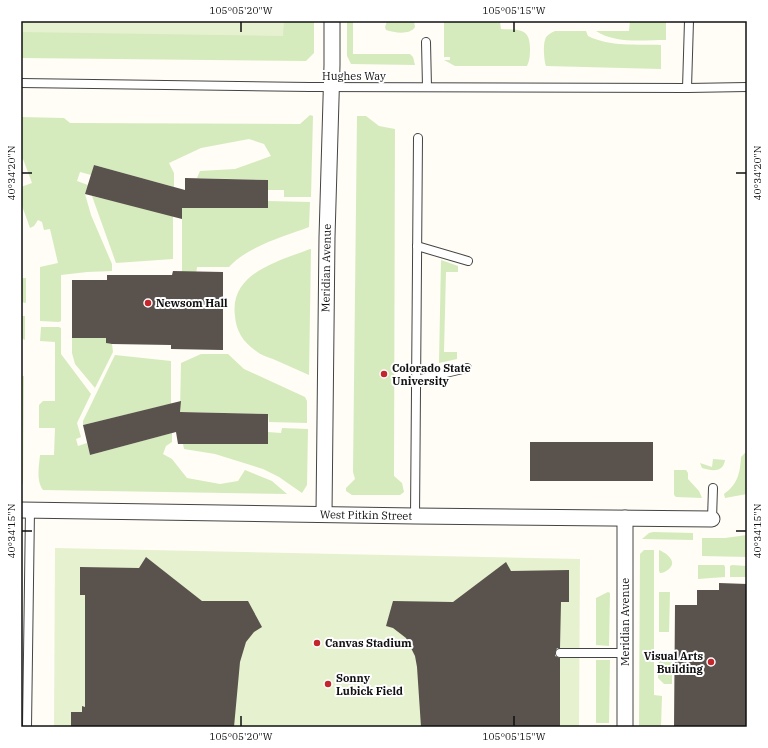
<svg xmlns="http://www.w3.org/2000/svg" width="768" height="748" viewBox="0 0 768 748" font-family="'IBM Plex Serif',serif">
  <rect width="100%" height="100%" fill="#fffdf5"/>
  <!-- green -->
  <g fill="#d5ebbd">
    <polygon points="21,21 314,21 314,53 306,61 21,58"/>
    <polygon points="347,21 353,21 353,54 410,54 413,57 415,65 351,64 347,56"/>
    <path d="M387,21H414L415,27C410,35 395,33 386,30L385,27Z"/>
    <path d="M444,21H500L501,29C517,30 530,27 530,48C530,54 530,60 527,66H455L444,60H450V57H444Z"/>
    <path d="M630,21H666V40C643,40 616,44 596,31H629Z"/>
    <path d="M555,31H586L588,36C610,47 637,44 661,45V69L546,66C544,61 543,45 545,40C546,35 551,33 555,31Z"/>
    <polygon points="310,115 313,116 311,197 284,197 284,190 268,190 267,180 197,178 200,171 235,169 271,156 264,144 249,139 201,148 169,163 174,173 174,187 94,165 91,175 80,172 77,181 88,185 85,194 91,215 112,264 112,271 87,272 61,275 61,321 59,322 40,321 40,267 58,263 50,229 44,230 42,222 38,220 34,226 30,228 21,203 21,187 32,183 23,159 21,160 21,117 64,118 70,123 300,124"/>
    <polygon points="357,116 366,116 379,126 395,129 394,476 402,483 404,492 400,495 352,495 346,491 346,488 355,479 353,472"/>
    <polygon points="92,196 173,215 173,259 116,263"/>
    <path d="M268,201L310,202L309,227C283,237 248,246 229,267H197L196,275L182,276V208Z"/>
    <path d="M310,249H311L309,375C297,370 285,364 273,359C267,357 261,355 256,351C243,342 236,331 235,316C229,273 279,261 310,249Z"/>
    <polygon points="441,260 458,266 458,272 446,272 444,352 457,352 457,359 439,363"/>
    <polygon points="23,278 26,278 26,303 21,302 21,281"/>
    <polygon points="21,316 25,316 25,340 21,338"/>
    <path d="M41,327H59L61,328V354L91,394L77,423L81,437L76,439L78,446L87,443L90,455L172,433V442L166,446L163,454L172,459L187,478L220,484L238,481L245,470L272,481L287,494L43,490C36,481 39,466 40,455H54L55,428H39V405L43,401H55V342L40,341Z"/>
    <polygon points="72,338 106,338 106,343 112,344 113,352 95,388 75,364 72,353"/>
    <polygon points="201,354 228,354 244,369 305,397 307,401 307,423 269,422 268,414 180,412 181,363"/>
    <polygon points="115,355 171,361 171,413 166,405 83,425 83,421"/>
    <polygon points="21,376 24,376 23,483 21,487"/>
    <polygon points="282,428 308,429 307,485 302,493 279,477 263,469 215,454 184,449 183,444 268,443 268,432 281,433"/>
    <path d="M747,451V494L725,498L724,494C738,484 740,473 741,457Z"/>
    <path d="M713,459L725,460C723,473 712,471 702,468L700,463L712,467Z"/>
    <polygon points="674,470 686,470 688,473 688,479 699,491 702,498 676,497 674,495"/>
    <polygon points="653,532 693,533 693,540 642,539 649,533"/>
    <polygon points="747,535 747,557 702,556 702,538 725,538"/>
    <polygon points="644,550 654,550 654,695 662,696 661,727 639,727 640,554"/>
    <path d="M659,550C666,553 678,561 669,569C666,571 664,573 660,573L659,571Z"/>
    <polygon points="698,565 724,565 725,567 725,577 698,579"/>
    <polygon points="732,565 747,566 747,577 730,577 730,566"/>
    <polygon points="608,592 610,593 609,646 596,645 596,598"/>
    <polygon points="659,592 670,592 669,632 659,632"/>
    <polygon points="659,656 672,657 672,684 664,684 658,678"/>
    <polygon points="596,660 610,660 609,723 596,723"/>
  </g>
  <!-- pitch -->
  <g fill="#e6f2cf">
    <polygon points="21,21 284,21 283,36 21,32"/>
    <polygon points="55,548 580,559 579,727 54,727"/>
  </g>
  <!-- building -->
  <g fill="#5a524d">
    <polygon points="94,165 185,190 185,178 268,180 268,208 182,208 182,219 85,194"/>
    <polygon points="173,271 223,272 223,350 171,349 171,345 112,344 106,343 106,338 72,338 72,280 107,280 107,275 172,275"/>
    <polygon points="181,401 180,412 268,414 268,444 178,444 176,432 90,455 83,425"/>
    <rect x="530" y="442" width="123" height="39"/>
    <polygon points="146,557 202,601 248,601 262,627 254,632 246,642 240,662 234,727 71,727 71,712 82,712 82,706 85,707 85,595 80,595 80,567 139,568"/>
    <polygon points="506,562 511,571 569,570 569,602 561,602 560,648 557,648 555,653 555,656 560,658 560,727 421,727 417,667 415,656 406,638 393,628 386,626 393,601 453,602"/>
    <polygon points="719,583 747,584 747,727 674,727 675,605 697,605 697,590 719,590"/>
  </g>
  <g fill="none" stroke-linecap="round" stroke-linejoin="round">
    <!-- service casing -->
    <g stroke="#444" stroke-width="10">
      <g id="service">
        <polyline points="689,21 687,88 747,87"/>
        <polyline points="426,42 427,87"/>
        <polyline points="21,83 310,87 687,88"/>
        <polyline points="417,246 468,261"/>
        <polyline points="416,380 467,368"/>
        <polyline points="415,516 418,138"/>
        <polyline points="712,519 713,488"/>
        <polyline points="560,653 625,653"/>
        <polyline points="27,727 30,510"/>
      </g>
    </g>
    <!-- minor casing -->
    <g stroke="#444" stroke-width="17">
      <g id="minor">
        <polyline points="21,510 415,516 712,519"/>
        <polyline points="324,514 327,237 332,65 332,21"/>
        <polyline points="625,727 625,518"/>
      </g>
    </g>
    <!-- service -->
    <use href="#service" stroke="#fff" stroke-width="8"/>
    <!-- minor -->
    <use href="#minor" stroke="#fff" stroke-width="15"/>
  </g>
  <!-- ticks -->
  <path fill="none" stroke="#111" stroke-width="1.5" d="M241,22V32M514,22V32M22,173H32M736,173H746M22,531H32M736,531H746M241,716V726M514,716V726"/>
  <!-- markers -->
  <g fill="#c4262e" stroke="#fff" stroke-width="1.5">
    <circle cx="148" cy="303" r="4"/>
    <circle cx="384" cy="374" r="4"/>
    <circle cx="317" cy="643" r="4"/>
    <circle cx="711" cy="662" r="4"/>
    <circle cx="328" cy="684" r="4"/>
  </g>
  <g text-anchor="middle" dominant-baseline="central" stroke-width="4" stroke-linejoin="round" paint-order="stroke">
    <!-- street labels -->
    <g font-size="11" fill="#111" stroke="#fff">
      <text x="354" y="76">Hughes Way</text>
      <text transform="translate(326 268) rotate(-89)">Meridian Avenue</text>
      <text transform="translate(366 515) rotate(1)">West Pitkin Street</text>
      <text transform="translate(625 622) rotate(-90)">Meridian Avenue</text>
    </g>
    <!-- poi labels -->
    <g font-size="11" font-weight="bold" fill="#111" stroke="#fff" text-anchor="start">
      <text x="156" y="303">Newsom Hall</text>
      <text x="392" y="368">Colorado State<tspan x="392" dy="13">University</tspan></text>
      <text x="325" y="643">Canvas Stadium</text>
      <text x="703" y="656" text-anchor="end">Visual Arts<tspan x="703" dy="13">Building</tspan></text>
      <text x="336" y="678">Sonny<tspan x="336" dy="13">Lubick Field</tspan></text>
    </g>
  </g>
  <!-- border -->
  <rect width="768" height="748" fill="none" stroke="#ffffff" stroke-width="44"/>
  <rect x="22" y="22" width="724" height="704" fill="none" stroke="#111" stroke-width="1.5"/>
  <g font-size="10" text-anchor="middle" fill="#111">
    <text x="241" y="14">105°05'20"W</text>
    <text x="514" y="14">105°05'15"W</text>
    <text transform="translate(11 173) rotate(-90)" y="4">40°34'20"N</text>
    <text transform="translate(757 173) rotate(-90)" y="4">40°34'20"N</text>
    <text transform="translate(11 531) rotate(-90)" y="4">40°34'15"N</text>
    <text transform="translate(757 531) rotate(-90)" y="4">40°34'15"N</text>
    <text x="241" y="740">105°05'20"W</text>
    <text x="514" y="740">105°05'15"W</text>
  </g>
</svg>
